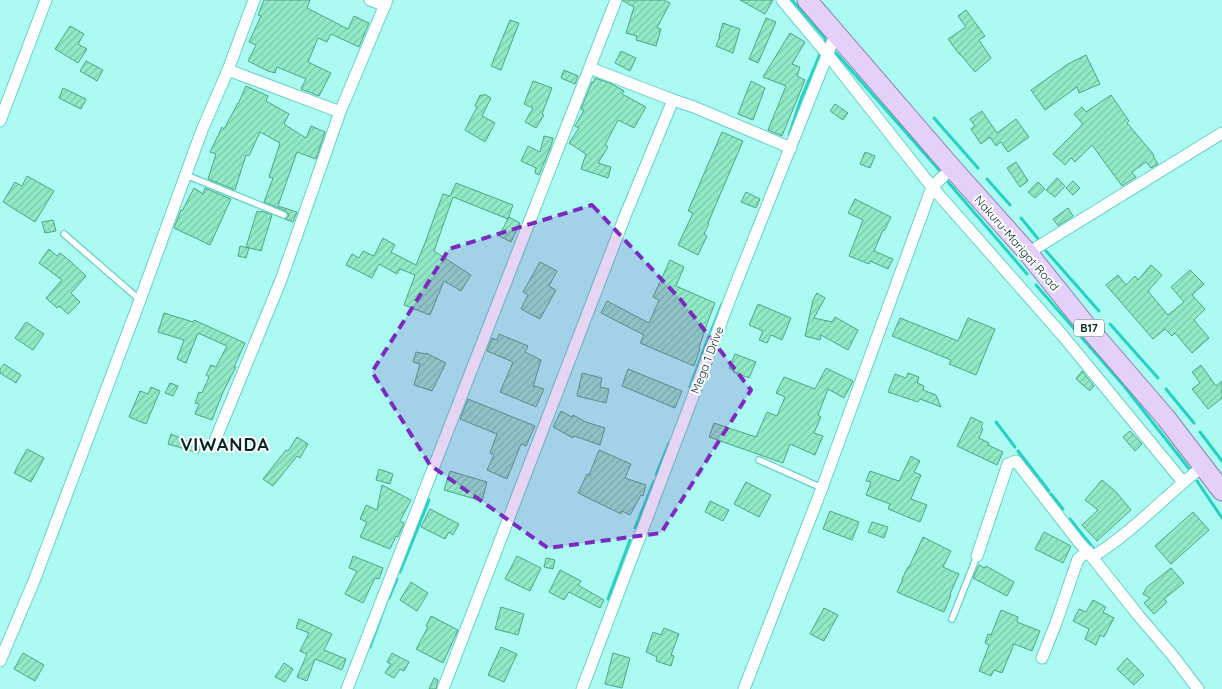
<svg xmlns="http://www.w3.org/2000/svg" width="1222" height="689" viewBox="0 0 1222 689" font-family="Quicksand,sans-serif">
  <defs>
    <pattern id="building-hatch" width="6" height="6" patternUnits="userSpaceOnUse" patternTransform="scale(1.25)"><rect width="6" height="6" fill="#91e9c6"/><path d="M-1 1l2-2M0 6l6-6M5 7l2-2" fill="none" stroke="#7bc8aa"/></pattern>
  </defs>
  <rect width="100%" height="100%" fill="#acfbf3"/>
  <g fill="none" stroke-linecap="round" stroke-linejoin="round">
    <!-- stream -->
    <g stroke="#26d1c4" stroke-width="3">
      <polyline points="792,0 826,39 824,44"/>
      <polyline points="836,53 939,170"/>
      <polyline points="934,118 978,168"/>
      <polyline points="789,135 801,99 820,54"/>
      <polyline points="987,179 1010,205"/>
      <polyline points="948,182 1027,274"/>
      <polyline points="1021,218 1039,240"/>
      <polyline points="1046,251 1099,311"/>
      <polyline points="1036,285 1124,386 1190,470"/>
      <polyline points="1110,324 1158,378"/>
      <polyline points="690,387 707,341 722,304"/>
      <polyline points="1166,389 1194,423"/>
      <polyline points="996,422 1015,447"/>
      <polyline points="1200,432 1222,461"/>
      <polyline points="1018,451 1049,491"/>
      <polyline points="656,475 669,443"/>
      <polyline points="1197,481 1222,518"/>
      <polyline points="1051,494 1063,509"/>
      <polyline points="1070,519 1094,549"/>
      <polyline points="635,528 654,481"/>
      <polyline points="400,572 429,500"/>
      <polyline points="389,598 397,579"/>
      <polyline points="608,599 630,540"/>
      <polyline points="370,647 386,603"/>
    </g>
  </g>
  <!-- building -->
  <g fill="url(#building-hatch)" stroke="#4ea686">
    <polygon points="264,0 310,0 307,8 348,29 354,16 369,23 359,47 331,34 327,42 318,38 308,62 331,73 319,96 301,89 306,79 277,67 275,73 268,71 248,61 256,45 249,42 261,16 258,15"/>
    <polygon points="623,0 664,0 670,3 657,28 661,29 656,46 636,40 637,36 626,33 634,7 623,1"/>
    <polygon points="740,0 773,0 765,14"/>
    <polygon points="966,10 985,36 979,40 991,58 975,72 960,54 959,54 948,39 966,27 958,16"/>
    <polygon points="766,18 776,22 758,63 749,59"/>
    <polygon points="510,20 519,23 501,70 491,66"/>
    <polygon points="723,23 740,29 733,53 716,46 720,36 719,36"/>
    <polygon points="70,26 84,34 78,44 87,49 78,63 55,49"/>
    <polygon points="790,33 805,42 792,64 800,67 797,76 805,80 782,136 768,130 786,86 763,77"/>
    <polygon points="621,51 636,58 630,71 615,63"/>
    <polygon points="1086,55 1100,84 1079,93 1077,87 1045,110 1031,90 1068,64"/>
    <polygon points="86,61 103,70 97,81 80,71"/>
    <polygon points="564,70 578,76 575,84 561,78"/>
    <polygon points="595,78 612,84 624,91 622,94 646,107 634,128 618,120 605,145 608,147 598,163 611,167 608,178 581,169 586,154 569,143 579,128 575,126 584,110 581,109 592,82 593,83"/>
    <polygon points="533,81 552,88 542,114 544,115 536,128 525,122 533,108 524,104"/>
    <polygon points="751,81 765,88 753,120 738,114"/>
    <polygon points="246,86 268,96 266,101 289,114 284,124 306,138 311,126 325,132 316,159 297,152 278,206 297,212 293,222 285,219 288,217 289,215 286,211 264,202 273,178 269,177 280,143 260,132 249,156 246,155 235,190 208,179 216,154 210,152 214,144 222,127 224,129 238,103 238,104"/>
    <polygon points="63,88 86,99 81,109 59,98"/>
    <polygon points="484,94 491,98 482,116 495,123 485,142 465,130 477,107 475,106 480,95 483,96"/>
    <polygon points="1111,95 1129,121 1127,123 1154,155 1153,156 1158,164 1151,168 1146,162 1132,172 1136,177 1122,186 1092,145 1075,162 1071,158 1065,165 1053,154 1083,124 1074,114 1082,107 1086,112"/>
    <polygon points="835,104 848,113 843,120 830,111"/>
    <polygon points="982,111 997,133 1016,119 1029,137 1008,152 1001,142 996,146 990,137 981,144 971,129 975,126 970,119"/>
    <polygon points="722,132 743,141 708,223 709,224 704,234 707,236 698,255 678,245 693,213 688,211"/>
    <polygon points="544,136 553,138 551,146 539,175 535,173 536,168 521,161 528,146 540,152"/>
    <polygon points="865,152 875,156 870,168 860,164"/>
    <polygon points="1016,162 1028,181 1020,187 1007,168"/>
    <polygon points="27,176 54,191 35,222 3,202 15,182 22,186"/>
    <polygon points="1057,178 1065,186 1055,197 1046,190"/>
    <polygon points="1073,181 1080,188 1073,195 1066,188"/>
    <polygon points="1038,182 1045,189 1035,198 1028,192"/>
    <polygon points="456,183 513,205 508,219 453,197 434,251 471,275 461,291 444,281 430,315 404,305 415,275 400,269 397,274 379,264 372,278 346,265 352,254 359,258 363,251 374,256 383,238 395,245 391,252 416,265 425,243 435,215 443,194 450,196"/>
    <polygon points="194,188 203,194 205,188 231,199 210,245 174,228 181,210 182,211"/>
    <polygon points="746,192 760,199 756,208 741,202"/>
    <polygon points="855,199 891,217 884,231 883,230 874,251 893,259 888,269 870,261 869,264 849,256 863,220 848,213"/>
    <polygon points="1068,208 1073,216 1058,226 1053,219"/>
    <polygon points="257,211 260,212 261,211 272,215 261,251 246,247"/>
    <polygon points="509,217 520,223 511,242 499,236"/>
    <polygon points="53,220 56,231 45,233 42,222"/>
    <polygon points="240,246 249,248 246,258 238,256"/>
    <polygon points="49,249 57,256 60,253 70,261 86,276 71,293 80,302 68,314 59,306 57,308 46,298 62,280 39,263"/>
    <polygon points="670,260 684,267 676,286 715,303 708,321 699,348 700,349 694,366 640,343 644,335 601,313 607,301 649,323 659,300 653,297"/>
    <polygon points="540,262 557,271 549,286 556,290 540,319 521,309 528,295 523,292"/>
    <polygon points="1151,265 1162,275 1148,291 1168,315 1184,302 1171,287 1190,270 1204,284 1192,295 1205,309 1194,320 1209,338 1192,353 1175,333 1172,336 1165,329 1153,339 1106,285 1118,275 1126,285 1135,276 1138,280"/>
    <polygon points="817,293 825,298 814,318 832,322 835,317 858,330 848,350 821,335 820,340 805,336 813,300"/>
    <polygon points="758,304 791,318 782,340 771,335 767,343 759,340 763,331 749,325"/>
    <polygon points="164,313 193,322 194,320 245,343 234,367 236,367 223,392 212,420 195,414 199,404 195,403 199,392 202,393 209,377 206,375 211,365 216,367 227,346 198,333 186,363 177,359 184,340 158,332"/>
    <polygon points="900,318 958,341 968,318 995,329 976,375 949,364 951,360 892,336"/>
    <polygon points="26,322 44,334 33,350 15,338"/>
    <polygon points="499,334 528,346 525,352 541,360 533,387 535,386 544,389 536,407 500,392 513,362 487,351 492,338 497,340"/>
    <polygon points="416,352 425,354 426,353 446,363 432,391 414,385 420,364 413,362"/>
    <polygon points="735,354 756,362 749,378 733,372 734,371 729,368"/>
    <polygon points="4,364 21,375 16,383 0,373 0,369"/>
    <polygon points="1201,365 1216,386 1222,381 1222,398 1208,409 1192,389 1200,383 1192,372"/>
    <polygon points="826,368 853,381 844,398 828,389 818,415 821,417 814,433 823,436 815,455 790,444 783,463 709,437 714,423 756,437 767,412 777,416 785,397 776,393 784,377 815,389"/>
    <polygon points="628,369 682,391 675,408 622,386"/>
    <polygon points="1082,371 1094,386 1090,391 1076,379"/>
    <polygon points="582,373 602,378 600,387 609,389 606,403 577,396"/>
    <polygon points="908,373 919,377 917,383 924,386 923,390 936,395 941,407 920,399 918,402 888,392 895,374 906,378"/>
    <polygon points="170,383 178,386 173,396 165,393"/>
    <polygon points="151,387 160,391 146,424 129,417 140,391 148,394"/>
    <polygon points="468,399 535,426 526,446 521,444 507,479 487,470 494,455 490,453 497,434 460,419"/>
    <polygon points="561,411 572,417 573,415 586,422 605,428 600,445 574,436 573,438 553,427"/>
    <polygon points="971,417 983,423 981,427 983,429 979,438 989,443 988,445 1003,452 997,465 957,446"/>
    <polygon points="1130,431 1142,444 1135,451 1123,437"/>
    <polygon points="171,434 201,447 198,453 168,444"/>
    <polygon points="297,437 308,444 300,458 297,456 273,486 263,479 286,450 288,451"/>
    <polygon points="27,449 44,458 31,482 14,473"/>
    <polygon points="599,450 631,464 625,478 646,485 643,496 641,495 630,515 622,511 621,514 578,493 587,474 589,475"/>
    <polygon points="911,456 920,461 914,472 921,475 911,499 927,505 920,522 888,509 890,504 866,495 871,482 866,481 870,471 899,481"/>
    <polygon points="379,469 393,474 390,484 376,480"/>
    <polygon points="450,471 487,482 482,501 444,490"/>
    <polygon points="1102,480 1116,492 1131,510 1097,541 1082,525 1098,510 1085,500"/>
    <polygon points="746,482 771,495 759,517 734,504"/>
    <polygon points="382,485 411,500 400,521 404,523 398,537 396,536 390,549 360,537 367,522 360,519 366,505 377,510"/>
    <polygon points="710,501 729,510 723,521 705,512"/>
    <polygon points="430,509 459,524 453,535 449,532 445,539 421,527"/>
    <polygon points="830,511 859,522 852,540 823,529"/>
    <polygon points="1193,512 1209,530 1171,564 1155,546"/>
    <polygon points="872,522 888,527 884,538 868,532"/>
    <polygon points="1044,532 1071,546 1063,563 1035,549"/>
    <polygon points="923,537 951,551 943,567 959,574 950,594 951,595 944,612 897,592 903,579 902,579 908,567 909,567"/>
    <polygon points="353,556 383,568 379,579 375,578 363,603 345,594 357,571 349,568"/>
    <polygon points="517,556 541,568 530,591 505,579"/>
    <polygon points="546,558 555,560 553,569 544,567"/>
    <polygon points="979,565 985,568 986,566 1014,582 1007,596 973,578"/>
    <polygon points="1171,568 1184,583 1164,599 1167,602 1154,614 1144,603 1150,598 1143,594 1147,587"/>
    <polygon points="560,570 581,581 578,585 604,600 600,608 569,592 564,600 549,592"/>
    <polygon points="411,582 428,593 417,611 400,600"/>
    <polygon points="1093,600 1106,607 1103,612 1114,618 1104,637 1100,635 1096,645 1085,639 1089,629 1073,621 1079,609 1086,612"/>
    <polygon points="501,607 524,614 518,635 495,629"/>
    <polygon points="824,608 838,615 824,641 810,634"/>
    <polygon points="1001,610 1018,617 1017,622 1040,631 1032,651 1014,644 1002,673 994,670 991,676 979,671 989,645 985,643 988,634 991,635"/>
    <polygon points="431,616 458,630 443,663 416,649 428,627 426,626"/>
    <polygon points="299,619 332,634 324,650 346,659 342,670 315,659 307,681 297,677 307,654 300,651 309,633 296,628"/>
    <polygon points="664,628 679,634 671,655 674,656 671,666 656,661 657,657 646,652 653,632 661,635"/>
    <polygon points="501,647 517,654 504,682 488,675"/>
    <polygon points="23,653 44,665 35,681 14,669"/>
    <polygon points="392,653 409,662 404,671 400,669 394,678 385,673 391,664 387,662"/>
    <polygon points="613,653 630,658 622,688 605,684"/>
    <polygon points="1127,658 1144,675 1134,685 1117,669"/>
    <polygon points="284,663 293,669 285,682 275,677"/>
    <polygon points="434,678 438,680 436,689 429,689"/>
  </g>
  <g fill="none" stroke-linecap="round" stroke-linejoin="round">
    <!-- service casing -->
    <g stroke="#68d0c6" stroke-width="8">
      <g id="service">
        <polyline points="186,175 284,215"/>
        <polyline points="64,234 140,300"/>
        <polyline points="759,460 822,488"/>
        <polyline points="952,619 977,556"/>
      </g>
    </g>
    <!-- minor casing -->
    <g stroke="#68d0c6" stroke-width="13">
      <g id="minor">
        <polyline points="370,0 385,6"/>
        <polyline points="782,0 828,55 932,187 1063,336 1183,482"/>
        <polyline points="590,68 673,100"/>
        <polyline points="228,70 340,112"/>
        <polyline points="0,121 46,0"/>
        <polyline points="1028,253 1222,133"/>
        <polyline points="214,443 281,280 340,112 387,0"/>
        <path d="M977,556L1008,464L1016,461L1078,541L1092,557C1133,532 1165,496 1202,467"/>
        <polyline points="1092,557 1138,615 1173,656 1198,689"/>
        <polyline points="1042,658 1056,623 1078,559 1088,551"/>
        <polyline points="0,661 34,581 140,300 202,130 228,70 254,0"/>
        <polyline points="347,689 616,0"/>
        <polyline points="443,689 625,216 673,100 694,107 791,148"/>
        <polyline points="582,689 733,291 836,33"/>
        <polyline points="744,689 822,488 932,187 952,168"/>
      </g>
    </g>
    <!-- primary casing -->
    <g stroke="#8b80ac" stroke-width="21">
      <polyline id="primary" points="807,0 952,168 1028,253 1085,324 1166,418 1222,491"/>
    </g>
    <!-- service -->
    <use href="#service" stroke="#fff" stroke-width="5.5"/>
    <!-- minor -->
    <use href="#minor" stroke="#fff" stroke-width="11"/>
    <!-- primary -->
    <use href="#primary" stroke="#e5d0fa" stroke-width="19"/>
  </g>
  <!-- marked area -->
  <path fill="#7b2cbf" fill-opacity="0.2" stroke="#7b2cbf" stroke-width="4" stroke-dasharray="10 6" stroke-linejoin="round" d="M592,205L681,300L751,390L661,533L548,548L430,465L372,372L449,249Z"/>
  <g text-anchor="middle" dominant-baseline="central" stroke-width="4" stroke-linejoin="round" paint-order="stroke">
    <!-- shield labels -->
    <rect fill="#fff" stroke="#4f6765" stroke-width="1" x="1074" y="319.5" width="30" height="17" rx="4"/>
    <g font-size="11" font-weight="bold" fill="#032623">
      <text x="1089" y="328">B17</text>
    </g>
    <!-- street labels -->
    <g font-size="12" fill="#032623" stroke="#fff">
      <text transform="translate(1017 243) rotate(49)">Nakuru-Marigat Road</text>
      <text transform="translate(707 360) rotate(-69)">Mega 1 Drive</text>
    </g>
    <!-- district labels -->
    <g font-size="18" font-weight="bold" letter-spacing="1" fill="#032623" stroke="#fff">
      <text x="225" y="444">VIWANDA</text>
    </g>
  </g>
</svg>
